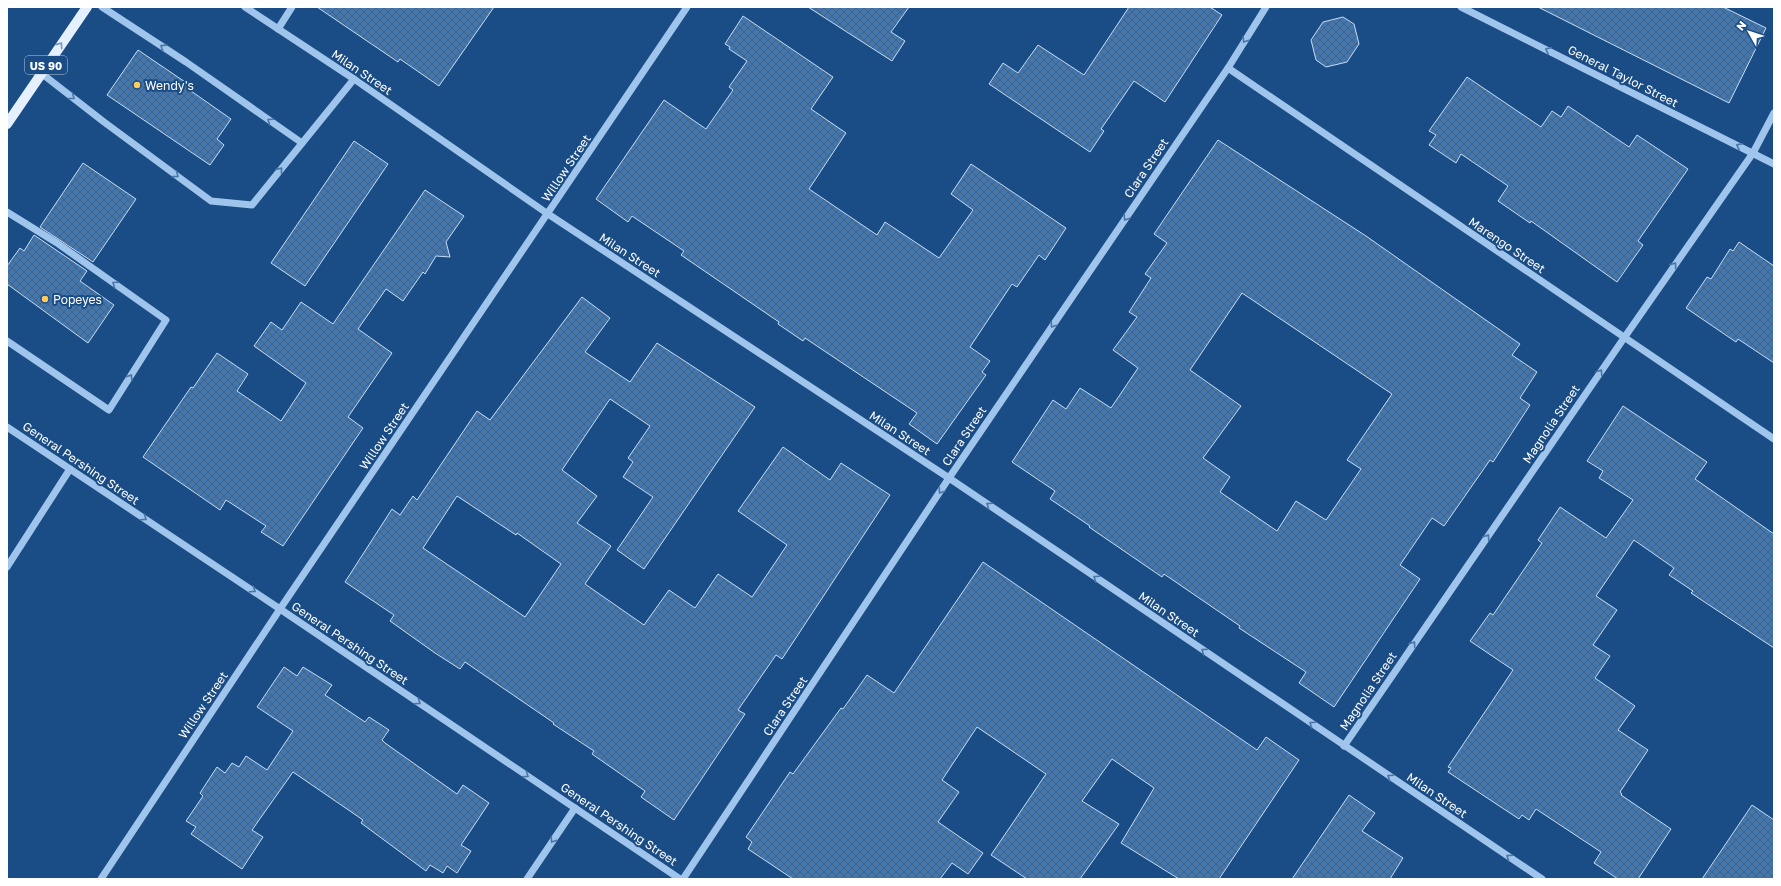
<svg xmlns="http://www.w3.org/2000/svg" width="1781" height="886" viewBox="0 0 1781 886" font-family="'Golos Text',sans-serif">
  <defs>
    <pattern id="building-cross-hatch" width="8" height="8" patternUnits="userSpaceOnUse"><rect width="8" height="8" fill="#4276af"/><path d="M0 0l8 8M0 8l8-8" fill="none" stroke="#47617e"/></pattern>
  </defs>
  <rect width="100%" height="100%" fill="#1a4c85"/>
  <!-- building -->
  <g fill="url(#building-cross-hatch)" stroke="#c5def9" fill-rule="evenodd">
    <polygon points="317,7 494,7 439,86 400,59 398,62"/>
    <polygon points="808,7 909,7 891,32 905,41 892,61"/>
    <polygon points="1129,7 1210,7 1222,15 1165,102 1134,81 1101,129 1104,131 1090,152 989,84 1003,63 1018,73 1038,45 1084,75"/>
    <polygon points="1538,7 1723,7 1766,28 1729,103"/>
    <polygon points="743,16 833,77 811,109 846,133 809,189 877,235 885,222 939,258 973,210 951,194 971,164 1066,228 1045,260 1039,255 1017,287 1012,284 970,347 990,361 982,372 986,375 937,444 909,424 917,413 805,338 803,341 778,324 779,322 681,255 684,251 632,216 628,222 596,199 664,100 706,129 733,90 729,87 747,61 729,49 730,47 725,44"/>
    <polygon points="1343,17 1354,24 1359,44 1347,62 1326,67 1316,60 1311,40 1323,22"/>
    <polygon points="138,50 194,88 191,91 231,119 217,139 224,145 210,165 107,95"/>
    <polygon points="1467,77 1541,127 1552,111 1561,117 1568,106 1629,147 1637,135 1688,169 1638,241 1643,245 1617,282 1531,221 1530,223 1498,201 1508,186 1461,154 1456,163 1429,145 1436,135 1429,131"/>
    <path d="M1218,140L1366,236L1520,344L1512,355L1537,372L1520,398L1530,405L1493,462L1490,460L1444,526L1432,518L1400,565L1420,579L1334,707L1299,683L1306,672L1239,628L1240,626L1164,574L1162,577L1089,527L1090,526L1050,499L1055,491L1012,462L1053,400L1066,409L1080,388L1111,408L1138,368L1113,350L1137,317L1129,312L1151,278L1145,274L1167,243L1154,234ZM1242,293L1392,394L1347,460L1361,469L1326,520L1296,501L1277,531L1220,492L1230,477L1203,458L1241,406L1190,370Z"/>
    <polygon points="354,141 388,164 305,286 271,263"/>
    <polygon points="83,163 136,199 93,262 40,227"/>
    <polygon points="425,190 464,216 446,242 450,257 436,256 425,274 423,272 403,301 386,289 358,329 392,353 348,417 363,428 283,546 261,532 266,526 226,500 220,510 143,457 191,387 193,388 217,353 248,374 237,391 281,421 306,383 254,346 271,322 282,330 301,302 333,324"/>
    <polygon points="34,235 87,271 80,281 114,305 88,343 7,284 7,266 20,248 24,251"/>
    <polygon points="1739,242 1774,266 1774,363 1738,339 1736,342 1686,308 1707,277 1711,279 1730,249 1733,251"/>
    <path d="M582,297L610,318L585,352L630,382L657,343L755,407L644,569L617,550L653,497L623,477L633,462L628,458L650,426L610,399L562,470L597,496L577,523L611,546L585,584L644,625L669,590L695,608L718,574L752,597L787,545L738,511L783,447L830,480L841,463L890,495L782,659L776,655L738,710L745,714L674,820L641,797L645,791L592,754L594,751L553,724L554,723L465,662L460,669L435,653L390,621L394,615L345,582L392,509L400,515L413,496L417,500L477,411L490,420ZM457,496L516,535L517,533L561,564L525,617L423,548Z"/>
    <polygon points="1623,406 1707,462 1695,479 1774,534 1774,648 1691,593 1693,591 1669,575 1674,568 1634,540 1596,596 1617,610 1593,645 1610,656 1595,678 1635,706 1618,730 1648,750 1620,792 1622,794 1621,795 1671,829 1638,879 1618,879 1594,863 1601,852 1536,809 1529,820 1522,815 1519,819 1448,772 1451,768 1448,767 1513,670 1470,641 1490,613 1493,615 1542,543 1538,540 1560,507 1606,538 1633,500 1599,478 1603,471 1587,461"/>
    <polygon points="983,562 1257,750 1266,737 1299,760 1219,879 1179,879 1121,843 1154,788 1112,759 1082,801 1119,824 1080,879 1027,879 991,855 1046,774 977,727 942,780 959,792 938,822 983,853 968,874 952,863 940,879 793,879 748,849 752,842 746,837 790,772 793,774 841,708 843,709 867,675 894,693"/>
    <polygon points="284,667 297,676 303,667 332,685 325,695 365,722 369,717 389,730 382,740 385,743 457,794 463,785 489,803 461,845 471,851 457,873 447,866 443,873 430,865 426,871 361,823 363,820 293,772 252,830 263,837 242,869 191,834 196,827 186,821 203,796 200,793 217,767 225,773 232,763 239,767 246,756 267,770 293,731 257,707"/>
    <polygon points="1349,795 1375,813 1362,831 1403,858 1390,879 1292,879"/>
    <polygon points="1752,805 1774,820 1774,879 1702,879"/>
  </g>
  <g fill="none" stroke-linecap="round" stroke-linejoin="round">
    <!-- minor -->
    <g stroke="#a0c5ec" stroke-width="7">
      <polyline points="102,7 186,62 302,143"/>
      <polyline points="245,7 354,79 548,214 949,478 1542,879"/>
      <polyline points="1461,7 1774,164"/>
      <polyline points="278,29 292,7"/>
      <polyline points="1228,68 1774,439"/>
      <polyline points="41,73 104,122 211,201 252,205 354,79"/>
      <polyline points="7,212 57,243 166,320 109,410 7,341"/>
      <polyline points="7,427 280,609 680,879"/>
      <polyline points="7,567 70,469"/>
      <polyline points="1344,746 1624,338 1753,153 1774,113"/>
      <polyline points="101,879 280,609 687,7"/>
      <polyline points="527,879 575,808"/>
      <polyline points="683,879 949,478 1228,68 1266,7"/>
    </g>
    <!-- major -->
    <polyline stroke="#e5f0ff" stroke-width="10" points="7,124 87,7"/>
  </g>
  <!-- one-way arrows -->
  <defs><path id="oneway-chevron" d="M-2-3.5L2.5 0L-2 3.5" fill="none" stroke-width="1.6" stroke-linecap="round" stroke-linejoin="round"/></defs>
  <g stroke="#4976a9">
    <use href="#oneway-chevron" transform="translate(1245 40) rotate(122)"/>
    <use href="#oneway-chevron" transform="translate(163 47) rotate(-147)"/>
    <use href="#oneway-chevron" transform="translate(1548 50) rotate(-153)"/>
    <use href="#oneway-chevron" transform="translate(72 97) rotate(38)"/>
    <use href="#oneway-chevron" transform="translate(270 121) rotate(-145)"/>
    <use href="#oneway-chevron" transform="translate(1739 146) rotate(-153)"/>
    <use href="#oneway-chevron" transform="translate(280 170) rotate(-51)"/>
    <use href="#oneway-chevron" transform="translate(176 175) rotate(36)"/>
    <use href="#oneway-chevron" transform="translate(1126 218) rotate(124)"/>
    <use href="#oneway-chevron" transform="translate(1674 265) rotate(-55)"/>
    <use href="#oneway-chevron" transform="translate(115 284) rotate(-145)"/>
    <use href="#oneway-chevron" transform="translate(1053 325) rotate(124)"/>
    <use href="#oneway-chevron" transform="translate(1600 372) rotate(-56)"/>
    <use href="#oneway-chevron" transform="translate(130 377) rotate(-58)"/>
    <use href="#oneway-chevron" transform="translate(941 491) rotate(124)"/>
    <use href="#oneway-chevron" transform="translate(989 505) rotate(-146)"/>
    <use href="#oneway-chevron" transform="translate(144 518) rotate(34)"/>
    <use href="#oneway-chevron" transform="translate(1487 537) rotate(-56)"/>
    <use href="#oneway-chevron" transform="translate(1096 578) rotate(-146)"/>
    <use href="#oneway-chevron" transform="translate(253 590) rotate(34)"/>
    <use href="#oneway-chevron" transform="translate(1413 644) rotate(-56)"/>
    <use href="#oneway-chevron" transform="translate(1204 651) rotate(-146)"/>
    <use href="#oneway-chevron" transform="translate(418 702) rotate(34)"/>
    <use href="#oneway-chevron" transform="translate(1312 724) rotate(-146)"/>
    <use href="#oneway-chevron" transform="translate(526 775) rotate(34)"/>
    <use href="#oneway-chevron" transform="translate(1390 777) rotate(-146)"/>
    <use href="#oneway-chevron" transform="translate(553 840) rotate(124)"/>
    <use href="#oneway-chevron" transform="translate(1509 857) rotate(-146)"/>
  </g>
  <use stroke="#7596bc" href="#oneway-chevron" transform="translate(60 45) rotate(-55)"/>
  <!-- markers -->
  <g fill="#ffcb5b" stroke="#1a4c85" stroke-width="1.5">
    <circle cx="137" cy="85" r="4"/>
    <circle cx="45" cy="299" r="4"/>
  </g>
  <g text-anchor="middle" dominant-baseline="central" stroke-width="4" stroke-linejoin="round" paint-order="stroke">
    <!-- shield labels -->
    <rect fill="#1a4c85" stroke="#bac9da" stroke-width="1" x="25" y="56" width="42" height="18" rx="3"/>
    <g font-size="11" font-weight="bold" fill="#fff">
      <text x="46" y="65">US 90</text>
    </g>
    <!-- street labels -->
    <g font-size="12" fill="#fff" stroke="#1a4c85">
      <text transform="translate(362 72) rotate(34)">Milan Street</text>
      <text transform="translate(1623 76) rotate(27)">General Taylor Street</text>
      <text transform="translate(566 168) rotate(-56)">Willow Street</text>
      <text transform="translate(1146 168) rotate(-56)">Clara Street</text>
      <text transform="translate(1507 245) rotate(34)">Marengo Street</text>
      <text transform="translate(630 255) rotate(33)">Milan Street</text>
      <text transform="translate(1551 424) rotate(-56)">Magnolia Street</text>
      <text transform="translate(900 433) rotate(33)">Milan Street</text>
      <text transform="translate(384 436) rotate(-56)">Willow Street</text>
      <text transform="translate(964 436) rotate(-56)">Clara Street</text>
      <text transform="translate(81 463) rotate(34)">General Pershing Street</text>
      <text transform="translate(1169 614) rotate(34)">Milan Street</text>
      <text transform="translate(350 643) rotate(34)">General Pershing Street</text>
      <text transform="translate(1368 691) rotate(-56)">Magnolia Street</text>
      <text transform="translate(203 705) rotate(-56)">Willow Street</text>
      <text transform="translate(785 706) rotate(-56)">Clara Street</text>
      <text transform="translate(1437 795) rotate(34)">Milan Street</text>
      <text transform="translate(619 824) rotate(34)">General Pershing Street</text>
    </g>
    <!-- poi labels -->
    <g font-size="12" fill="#fff" stroke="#1a4c85" text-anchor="start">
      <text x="145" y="85">Wendy's</text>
      <text x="53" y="299">Popeyes</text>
    </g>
  </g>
  <!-- border -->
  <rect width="1781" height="886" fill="none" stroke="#ffffff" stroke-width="16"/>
  <!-- north arrow -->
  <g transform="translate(1749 32) rotate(309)" stroke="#1a4c85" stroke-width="3" paint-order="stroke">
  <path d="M0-3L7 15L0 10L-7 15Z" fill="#ffffff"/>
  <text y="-6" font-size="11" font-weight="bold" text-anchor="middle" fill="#ffffff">N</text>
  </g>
</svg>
